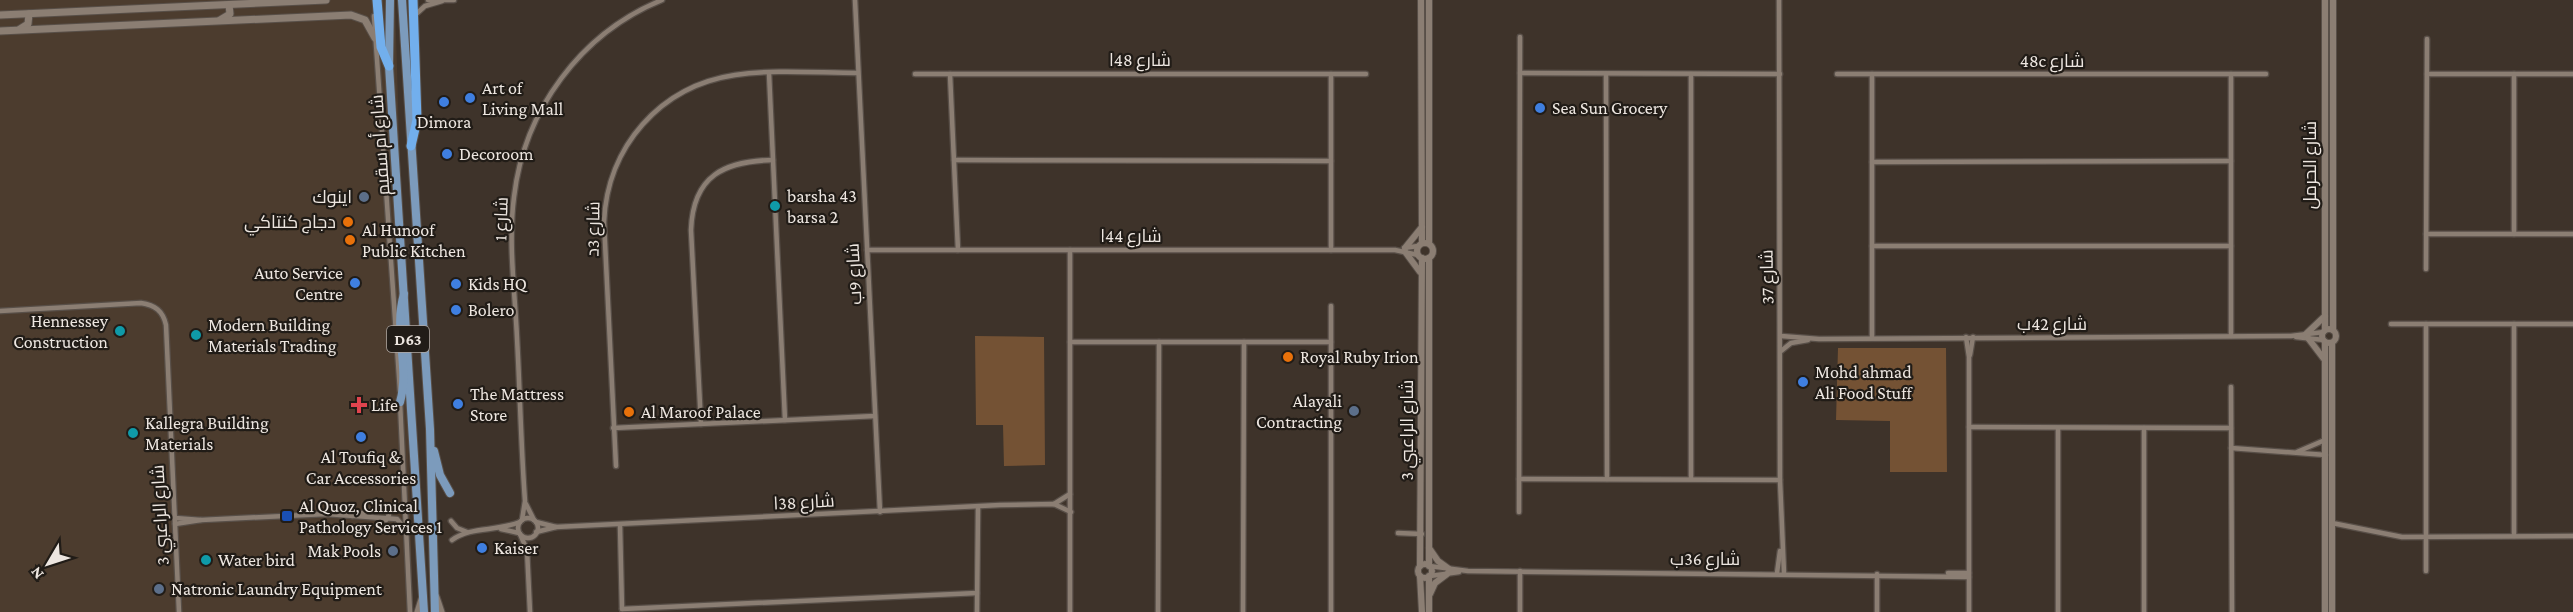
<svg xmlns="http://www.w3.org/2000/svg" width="2573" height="612" viewBox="0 0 2573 612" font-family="'Crimson Pro',Cairo,serif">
  <rect width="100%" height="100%" fill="#3e332a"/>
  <!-- built -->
  <polygon fill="#4c3c2e" points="0,0 395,0 413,612 0,612"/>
  <!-- green -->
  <g fill="#745234">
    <polygon points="975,336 1044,337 1045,465 1004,466 1003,425 976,425"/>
    <polygon points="1838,348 1946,348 1947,472 1890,472 1890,421 1836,420"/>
  </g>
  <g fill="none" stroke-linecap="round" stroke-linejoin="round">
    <!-- minor casing -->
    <g stroke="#584f48" stroke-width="7">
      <g id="minor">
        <polyline points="428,0 454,0"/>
        <polyline points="855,0 880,512"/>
        <polyline points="1779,0 1780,480 1784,573"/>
        <polyline points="415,15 425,6 442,1"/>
        <polyline points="374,16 400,391"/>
        <polyline points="769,73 785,420"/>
        <polyline points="1520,73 1780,74"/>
        <polyline points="915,74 1366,74"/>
        <polyline points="950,74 958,250"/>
        <polyline points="1331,74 1331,250"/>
        <polyline points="1606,74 1607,479"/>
        <polyline points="1691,74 1691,479"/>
        <polyline points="1837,74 2266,74"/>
        <polyline points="2427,74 2573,74"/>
        <polyline points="954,160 1331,161"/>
        <polyline points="1872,162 2231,161"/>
        <polyline points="2426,234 2573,234"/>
        <polyline points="2514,234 2514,74"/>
        <polyline points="1872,246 2231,246"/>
        <polyline points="1404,248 1418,246"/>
        <polyline points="867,250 1395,250 1418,255"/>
        <polyline points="2426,269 2427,39"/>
        <path d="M0,311L141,303C155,305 163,311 166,325L179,612"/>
        <polyline points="2391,324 2573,324"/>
        <polyline points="2514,324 2514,536"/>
        <polyline points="1781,336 1819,339 2291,336 2324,332"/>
        <polyline points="2231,336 2231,74"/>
        <polyline points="1966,337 1969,357 1969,612"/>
        <polyline points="2296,337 2324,340"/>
        <polyline points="1872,338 1872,74"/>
        <polyline points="1070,342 1331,342"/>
        <polyline points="1781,351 1791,343 1808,340"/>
        <polyline points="1970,355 1973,337"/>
        <polyline points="2231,387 2232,612"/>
        <polyline points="400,402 410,612"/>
        <path d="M701,424L691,230C693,175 725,161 773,160"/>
        <polyline points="1969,427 2231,428"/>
        <polyline points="613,428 875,416"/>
        <polyline points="2058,428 2058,612"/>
        <polyline points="2144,428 2144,612"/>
        <polyline points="2231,448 2326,455"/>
        <polyline points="2297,452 2325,440"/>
        <path d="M616,466L604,222C607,147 660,86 735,75C775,69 818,73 858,73"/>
        <polyline points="1519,479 1780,480"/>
        <polyline points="526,504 534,520"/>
        <polyline points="1054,504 1070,494"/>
        <polyline points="1519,512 1520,37"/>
        <polyline points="352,516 385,507 389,515 386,520"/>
        <polyline points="175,518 201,520"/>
        <circle cx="528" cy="528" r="10"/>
        <path d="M522,520L525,501C521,447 520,392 517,338C515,292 508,243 514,197C524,110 581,33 662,0"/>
        <polyline points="451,521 457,528 467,532"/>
        <polyline points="536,522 556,527"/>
        <polyline points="2332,523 2402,537 2573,536"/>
        <polyline points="175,524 201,520 326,514 397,519 404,528"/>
        <polyline points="620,525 622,609"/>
        <polyline points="501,529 519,533"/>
        <polyline points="536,532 556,527 1000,505 1054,504 1071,512"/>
        <polyline points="1398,533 1422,534"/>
        <polyline points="520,534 527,550 530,612"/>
        <path d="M452,540C471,526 496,532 520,522"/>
        <polyline points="1429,566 1468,571 1969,577"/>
        <polyline points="2426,571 2426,324"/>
        <polyline points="1777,573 1780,551"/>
        <polyline points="1948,573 1969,573"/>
        <polyline points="1877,574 1877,612"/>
        <polyline points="1430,576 1459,572"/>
        <polyline points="622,609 977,593"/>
        <polyline points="977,612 978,508"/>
        <polyline points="1070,612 1070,250"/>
        <polyline points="1158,612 1159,342"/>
        <polyline points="1243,612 1244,342"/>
        <polyline points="1331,612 1331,306"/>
        <polyline points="1520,612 1520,571"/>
      </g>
    </g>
    <!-- tertiary casing -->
    <g stroke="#584f48" stroke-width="8">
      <g id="tertiary">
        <polyline points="1421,0 1422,243"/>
        <polyline points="1429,0 1429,243"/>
        <polyline points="2325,0 2325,330"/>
        <circle cx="1425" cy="251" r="8"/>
        <polyline points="1405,248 1422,227"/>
        <polyline points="1406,253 1420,272"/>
        <circle cx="2329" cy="336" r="7"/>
        <polyline points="2333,330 2333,0"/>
        <polyline points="2306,334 2325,316"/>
        <polyline points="2308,338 2324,359"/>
        <polyline points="1429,548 1438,561 1449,569"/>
        <circle cx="1425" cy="571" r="7"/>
        <polyline points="1420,566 1422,258"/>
        <polyline points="1429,566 1429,258"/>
        <polyline points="1420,576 1422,612"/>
        <polyline points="1430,594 1435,583 1447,574"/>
        <polyline points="1429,612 1429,576"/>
        <polyline points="2325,612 2325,342"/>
        <polyline points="2332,612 2332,343"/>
      </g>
    </g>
    <!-- secondary casing -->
    <g stroke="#584f48" stroke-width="9">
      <g id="secondary">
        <polyline points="0,15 326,0"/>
        <polyline points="220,20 230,14 229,5"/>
        <polyline points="20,29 28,24 29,14"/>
        <polyline points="0,31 351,15 365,20 375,38"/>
        <polyline points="436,597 441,612"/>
        <polyline points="418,612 423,596"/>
      </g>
    </g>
    <!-- primary casing -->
    <g stroke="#584f48" stroke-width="10">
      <g id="primary">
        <polyline points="390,0 389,66 424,612"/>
        <polyline points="402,0 430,429 435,612"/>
        <path d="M400,402C410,368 393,330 404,294"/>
        <polyline points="434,451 440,475 450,493"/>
      </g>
    </g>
    <!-- motorway casing -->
    <g stroke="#584f48" stroke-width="11">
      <g id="motorway">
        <polyline points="377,0 381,47 389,66"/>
        <polyline points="411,146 417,120 413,0"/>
      </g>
    </g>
    <!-- minor -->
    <use href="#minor" stroke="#8b7e73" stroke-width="4.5"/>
    <!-- tertiary -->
    <use href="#tertiary" stroke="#8b7e73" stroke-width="6"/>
    <!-- secondary -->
    <use href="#secondary" stroke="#8b7e73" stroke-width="7"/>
    <!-- primary -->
    <use href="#primary" stroke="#7c9bbc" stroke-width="8"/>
    <!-- motorway -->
    <use href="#motorway" stroke="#72afed" stroke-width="9"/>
  </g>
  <!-- markers -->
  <g fill="#3f7fe0" stroke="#211c17" stroke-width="2">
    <circle cx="470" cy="98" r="6"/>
    <circle cx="444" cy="102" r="6"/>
    <circle cx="1540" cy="108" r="6"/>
    <circle cx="447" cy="154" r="6"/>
    <circle cx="355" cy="283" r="6"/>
    <circle cx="456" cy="284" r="6"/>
    <circle cx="456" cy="310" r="6"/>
    <circle cx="1803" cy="382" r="6"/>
    <circle cx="458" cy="404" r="6"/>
    <circle cx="361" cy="437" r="6"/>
    <circle cx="482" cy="548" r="6"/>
  </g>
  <g fill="#5c6f8a" stroke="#211c17" stroke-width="2">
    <circle cx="364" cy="197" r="6"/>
    <circle cx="1354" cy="411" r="6"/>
    <circle cx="393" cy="551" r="6"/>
    <circle cx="159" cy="589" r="6"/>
  </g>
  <g fill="#0f9aa8" stroke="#211c17" stroke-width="2">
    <circle cx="775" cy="206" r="6"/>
    <circle cx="120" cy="331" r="6"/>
    <circle cx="196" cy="335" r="6"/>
    <circle cx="133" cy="433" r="6"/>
    <circle cx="206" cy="560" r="6"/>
  </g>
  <g fill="#e8710a" stroke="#211c17" stroke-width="2">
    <circle cx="348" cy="222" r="6"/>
    <circle cx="350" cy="240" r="6"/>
    <circle cx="1288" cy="357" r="6"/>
    <circle cx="629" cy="412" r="6"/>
  </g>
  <path fill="#e0444e" stroke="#211c17" stroke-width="2" d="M356 396h6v6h6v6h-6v6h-6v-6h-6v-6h6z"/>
  <rect fill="#1a4fb4" stroke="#211c17" stroke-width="2" x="281" y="510" width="12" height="12" rx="3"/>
  <g text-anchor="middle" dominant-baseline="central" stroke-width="4.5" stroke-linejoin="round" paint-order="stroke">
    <!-- shield labels -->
    <rect fill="#211c17" stroke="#b0a9a4" stroke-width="1.5" x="387" y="326" width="42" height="26" rx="4.5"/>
    <g font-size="16" font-weight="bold" fill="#ede6e0">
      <text x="408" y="339">D63</text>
    </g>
    <!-- street labels -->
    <g font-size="18" fill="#ede6e0" stroke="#211c17">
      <text x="1140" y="60">شارع 48ا</text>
      <text x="2052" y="61">48c شارع</text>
      <text transform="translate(380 145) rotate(-94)">شارع أم سقيم</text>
      <text transform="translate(2310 165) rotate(-90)">شارع الحرمل</text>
      <text transform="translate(501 219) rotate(-88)">شارع 1</text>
      <text transform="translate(593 229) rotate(-89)">شارع 3د</text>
      <text x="1131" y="236">شارع 44ا</text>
      <text transform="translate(854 274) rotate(-93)">شارع 9ب</text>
      <text transform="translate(1767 277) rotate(-91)">شارع 37</text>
      <text x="2052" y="324">شارع 42ب</text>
      <text transform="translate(1407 430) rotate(-90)">شارع الراعبي 3</text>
      <text transform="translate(804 502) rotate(-3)">شارع 38ا</text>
      <text transform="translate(160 515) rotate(-93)">شارع الراعبي 3</text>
      <text x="1705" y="559">شارع 36ب</text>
    </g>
    <!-- poi labels -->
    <g font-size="18" fill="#ede6e0" stroke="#211c17" text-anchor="start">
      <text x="482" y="88">Art of<tspan x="482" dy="21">Living Mall</tspan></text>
      <text x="1552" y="108">Sea Sun Grocery</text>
      <text x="444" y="122" text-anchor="middle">Dimora</text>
      <text x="459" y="154">Decoroom</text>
      <text x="787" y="196">barsha 43<tspan x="787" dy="21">barsa 2</tspan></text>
      <text x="352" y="197" text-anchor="end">اينوك</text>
      <text x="336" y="222" text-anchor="end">دجاج كنتاكي</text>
      <text x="362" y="230">Al Hunoof<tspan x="362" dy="21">Public Kitchen</tspan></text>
      <text x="343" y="273" text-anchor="end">Auto Service<tspan x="343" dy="21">Centre</tspan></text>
      <text x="468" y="284">Kids HQ</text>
      <text x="468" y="310">Bolero</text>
      <text x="108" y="321" text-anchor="end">Hennessey<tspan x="108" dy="21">Construction</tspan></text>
      <text x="208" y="325">Modern Building<tspan x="208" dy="21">Materials Trading</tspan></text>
      <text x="1300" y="357">Royal Ruby Irion</text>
      <text x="1815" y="372">Mohd ahmad<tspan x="1815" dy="21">Ali Food Stuff</tspan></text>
      <text x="470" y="394">The Mattress<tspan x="470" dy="21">Store</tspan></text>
      <text x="1342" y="401" text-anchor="end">Alayali<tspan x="1342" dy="21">Contracting</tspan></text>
      <text x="371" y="405">Life</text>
      <text x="641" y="412">Al Maroof Palace</text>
      <text x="145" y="423">Kallegra Building<tspan x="145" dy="21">Materials</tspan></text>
      <text x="361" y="457" text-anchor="middle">Al Toufiq &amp;<tspan x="361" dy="21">Car Accessories</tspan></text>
      <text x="299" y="506">Al Quoz, Clinical<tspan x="299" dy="21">Pathology Services 1</tspan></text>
      <text x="494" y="548">Kaiser</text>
      <text x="381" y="551" text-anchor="end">Mak Pools</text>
      <text x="218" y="560">Water bird</text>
      <text x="171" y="589">Natronic Laundry Equipment</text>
    </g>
  </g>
  <!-- north arrow -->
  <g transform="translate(48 564) rotate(231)" stroke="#211c17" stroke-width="4.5" paint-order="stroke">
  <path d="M0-4.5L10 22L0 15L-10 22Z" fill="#ede6e0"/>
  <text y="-9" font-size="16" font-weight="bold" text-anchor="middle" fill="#ede6e0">N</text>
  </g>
</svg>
